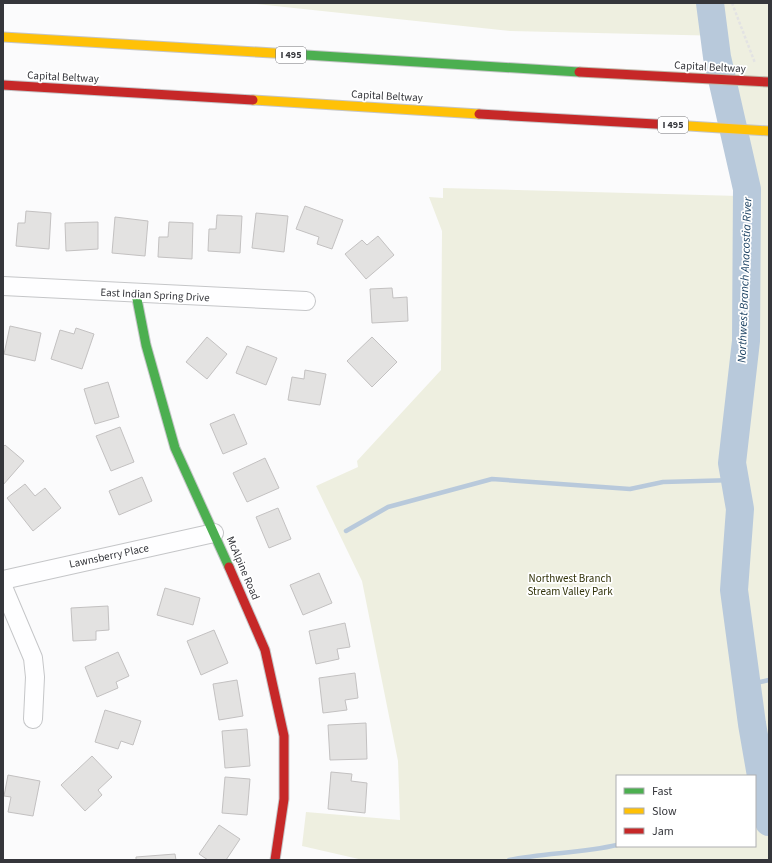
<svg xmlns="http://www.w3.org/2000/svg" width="772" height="863" viewBox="0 0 772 863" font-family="'Source Sans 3',sans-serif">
  <rect width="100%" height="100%" fill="#fbfbfc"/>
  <!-- green -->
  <path fill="#eeefe0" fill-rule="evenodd" d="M247,3H769V860H363L302,846L306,812L400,820L398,761L362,581L316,486L358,467L357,461L441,370L442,231L429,197L443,198V188L739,196L726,36L510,31ZM617,776H755V846H617Z"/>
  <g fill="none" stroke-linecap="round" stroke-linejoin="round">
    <!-- stream -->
    <g stroke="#b8c9db" stroke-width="4.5">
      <polyline points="346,531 388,507 492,479 630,489 663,482 735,480"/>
      <polyline points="747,685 769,680"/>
      <polyline points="755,822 769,820"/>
      <path d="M509,860C545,853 582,853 617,845"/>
    </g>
    <!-- river -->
    <polyline stroke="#b8c9db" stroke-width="28" points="710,3 717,57 747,189 746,341 732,463 740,509 734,590 752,724 769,822"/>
  </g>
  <!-- building -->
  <g fill="#e3e2e1" stroke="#c3c1c1">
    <polygon points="305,206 343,220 332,249 317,244 319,237 296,229"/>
    <polygon points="26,211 51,213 49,249 16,246 18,223 25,223"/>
    <polygon points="256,213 288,216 284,252 252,248"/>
    <polygon points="217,215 242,216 240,253 208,251 209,229 216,229"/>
    <polygon points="115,217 148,221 145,256 112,253"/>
    <polygon points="98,222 98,249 66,251 65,223"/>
    <polygon points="169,222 193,223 192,259 158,257 159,237 168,237"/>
    <polygon points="378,236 394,255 366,279 345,254 362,240 367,245"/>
    <polygon points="392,288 393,298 407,297 408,321 372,323 370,289"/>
    <polygon points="10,326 41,333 35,361 4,354"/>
    <polygon points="76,328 94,334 82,369 51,359 60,330 74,334"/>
    <polygon points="207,337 227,354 207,379 186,362"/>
    <polygon points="372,337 397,362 372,387 347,361"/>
    <polygon points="247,346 277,358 266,385 236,373"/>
    <polygon points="305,370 326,374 320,405 288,400 292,377 304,379"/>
    <polygon points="108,382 119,417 95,424 84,389"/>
    <polygon points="234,414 247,444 223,454 210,424"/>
    <polygon points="120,427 134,462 111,471 96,436"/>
    <polygon points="5,445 24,461 3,485 3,447"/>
    <polygon points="265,458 279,488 247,502 233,473"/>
    <polygon points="142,477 152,501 119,515 109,491"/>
    <polygon points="25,484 35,496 45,488 61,508 33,531 7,498"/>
    <polygon points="278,508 291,539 269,548 256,517"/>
    <polygon points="319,573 332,603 303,615 290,585"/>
    <polygon points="165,588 200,598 193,625 157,615"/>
    <polygon points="108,606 109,630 96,631 96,640 73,641 71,608"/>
    <polygon points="345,623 350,647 337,649 339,659 316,664 309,631"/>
    <polygon points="214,630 228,663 201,675 187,641"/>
    <polygon points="118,652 129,676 116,682 118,688 97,697 85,667"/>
    <polygon points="355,673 358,698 345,700 347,710 323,713 319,678"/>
    <polygon points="237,680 243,716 219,720 213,684"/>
    <polygon points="105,710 141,721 133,745 121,741 118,749 95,742"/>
    <polygon points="366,723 367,759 330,760 328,725"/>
    <polygon points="247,729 250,766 225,768 222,731"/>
    <polygon points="92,756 112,777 98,790 102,795 85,811 61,785"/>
    <polygon points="331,772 352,774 351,781 367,783 365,813 328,809"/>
    <polygon points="8,775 40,781 33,816 8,812 11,797 4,796"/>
    <polygon points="225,777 250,779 247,815 222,813"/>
    <polygon points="219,825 240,839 226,860 208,860 199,854"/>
    <polygon points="175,854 176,860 136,860 136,857"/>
  </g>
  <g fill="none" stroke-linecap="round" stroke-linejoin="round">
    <!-- street casing -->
    <g stroke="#c5c6c8" stroke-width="20">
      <g id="street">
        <polyline points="3,286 306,301"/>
        <polyline points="3,580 214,533"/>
        <polyline points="3,587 33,658 35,677 33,719"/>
      </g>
    </g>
    <!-- fast casing -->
    <g stroke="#c5c6c8" stroke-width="11">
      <g id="fast">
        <polyline points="290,54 579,72"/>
        <polyline points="136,294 146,345 175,448 229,567"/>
      </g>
    </g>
    <!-- slow casing -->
    <g stroke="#c5c6c8" stroke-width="11">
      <g id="slow">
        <polyline points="3,37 290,54"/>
        <polyline points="253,100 479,114"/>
        <polyline points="673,125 769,131"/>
      </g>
    </g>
    <!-- jam casing -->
    <g stroke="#c5c6c8" stroke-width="11">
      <g id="jam">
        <polyline points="3,85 253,100"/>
        <polyline points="479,114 673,125"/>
        <polyline points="229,567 265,650 284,736 284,799 275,860"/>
      </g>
    </g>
    <!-- path -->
    <polyline stroke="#e3e3e3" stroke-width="2.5" stroke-dasharray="3 2" stroke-linecap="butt" points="732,3 755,63"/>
    <!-- street -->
    <use href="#street" stroke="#fefeff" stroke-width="18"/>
    <!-- fast -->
    <use href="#fast" stroke="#4caf50" stroke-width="9"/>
    <!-- slow -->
    <use href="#slow" stroke="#ffc107" stroke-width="9"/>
    <!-- jam -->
    <use href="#jam" stroke="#c62828" stroke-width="9"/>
    <!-- jam-bridge casing -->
    <g stroke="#bdb7a8" stroke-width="11" stroke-linecap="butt">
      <polyline id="jam-bridge" points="579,72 769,82"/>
    </g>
    <!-- jam-bridge -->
    <use href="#jam-bridge" stroke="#c62828" stroke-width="9"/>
  </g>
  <g text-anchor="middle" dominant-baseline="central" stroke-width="3.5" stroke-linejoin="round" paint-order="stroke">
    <!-- shield labels -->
    <g fill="#fff" stroke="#727276" stroke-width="1">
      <rect x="276" y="47" width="30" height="16" rx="3"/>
      <rect x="658" y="117" width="30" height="16" rx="3"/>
    </g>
    <g font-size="10" font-weight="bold" fill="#35363b">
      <text x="291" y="55">I 495</text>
      <text x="673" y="125">I 495</text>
    </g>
    <!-- street labels -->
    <g font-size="11" fill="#35363b" stroke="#fff">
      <text transform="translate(710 67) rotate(3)">Capital Beltway</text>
      <text transform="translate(63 77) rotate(3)">Capital Beltway</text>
      <text transform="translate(387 96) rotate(3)">Capital Beltway</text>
      <text transform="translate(155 295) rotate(3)">East Indian Spring Drive</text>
      <text transform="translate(109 556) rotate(-12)">Lawnsberry Place</text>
      <text transform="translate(243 568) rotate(67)">McAlpine Road</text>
    </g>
    <!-- park labels -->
    <g font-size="11" fill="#313209" stroke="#fff">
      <text x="570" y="578">Northwest Branch<tspan x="570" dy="13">Stream Valley Park</tspan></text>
    </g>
    <!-- water labels -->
    <g font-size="12" font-style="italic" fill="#153c5e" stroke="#fff">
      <text transform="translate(745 280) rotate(-88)">Northwest Branch Anacostia River</text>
    </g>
  </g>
  <!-- border -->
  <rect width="772" height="863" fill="none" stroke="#35363b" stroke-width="8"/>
  <!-- legend -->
  <rect x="616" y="775" width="140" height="72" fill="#ffffff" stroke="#aeafb1"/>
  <rect x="624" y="788" width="20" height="6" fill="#4caf50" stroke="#aeafb1"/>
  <text x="652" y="795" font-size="12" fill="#35363b">Fast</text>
  <rect x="624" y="808" width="20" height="6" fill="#ffc107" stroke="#aeafb1"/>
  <text x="652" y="815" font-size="12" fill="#35363b">Slow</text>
  <rect x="624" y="828" width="20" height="6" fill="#c62828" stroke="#aeafb1"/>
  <text x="652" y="835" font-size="12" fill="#35363b">Jam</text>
</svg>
